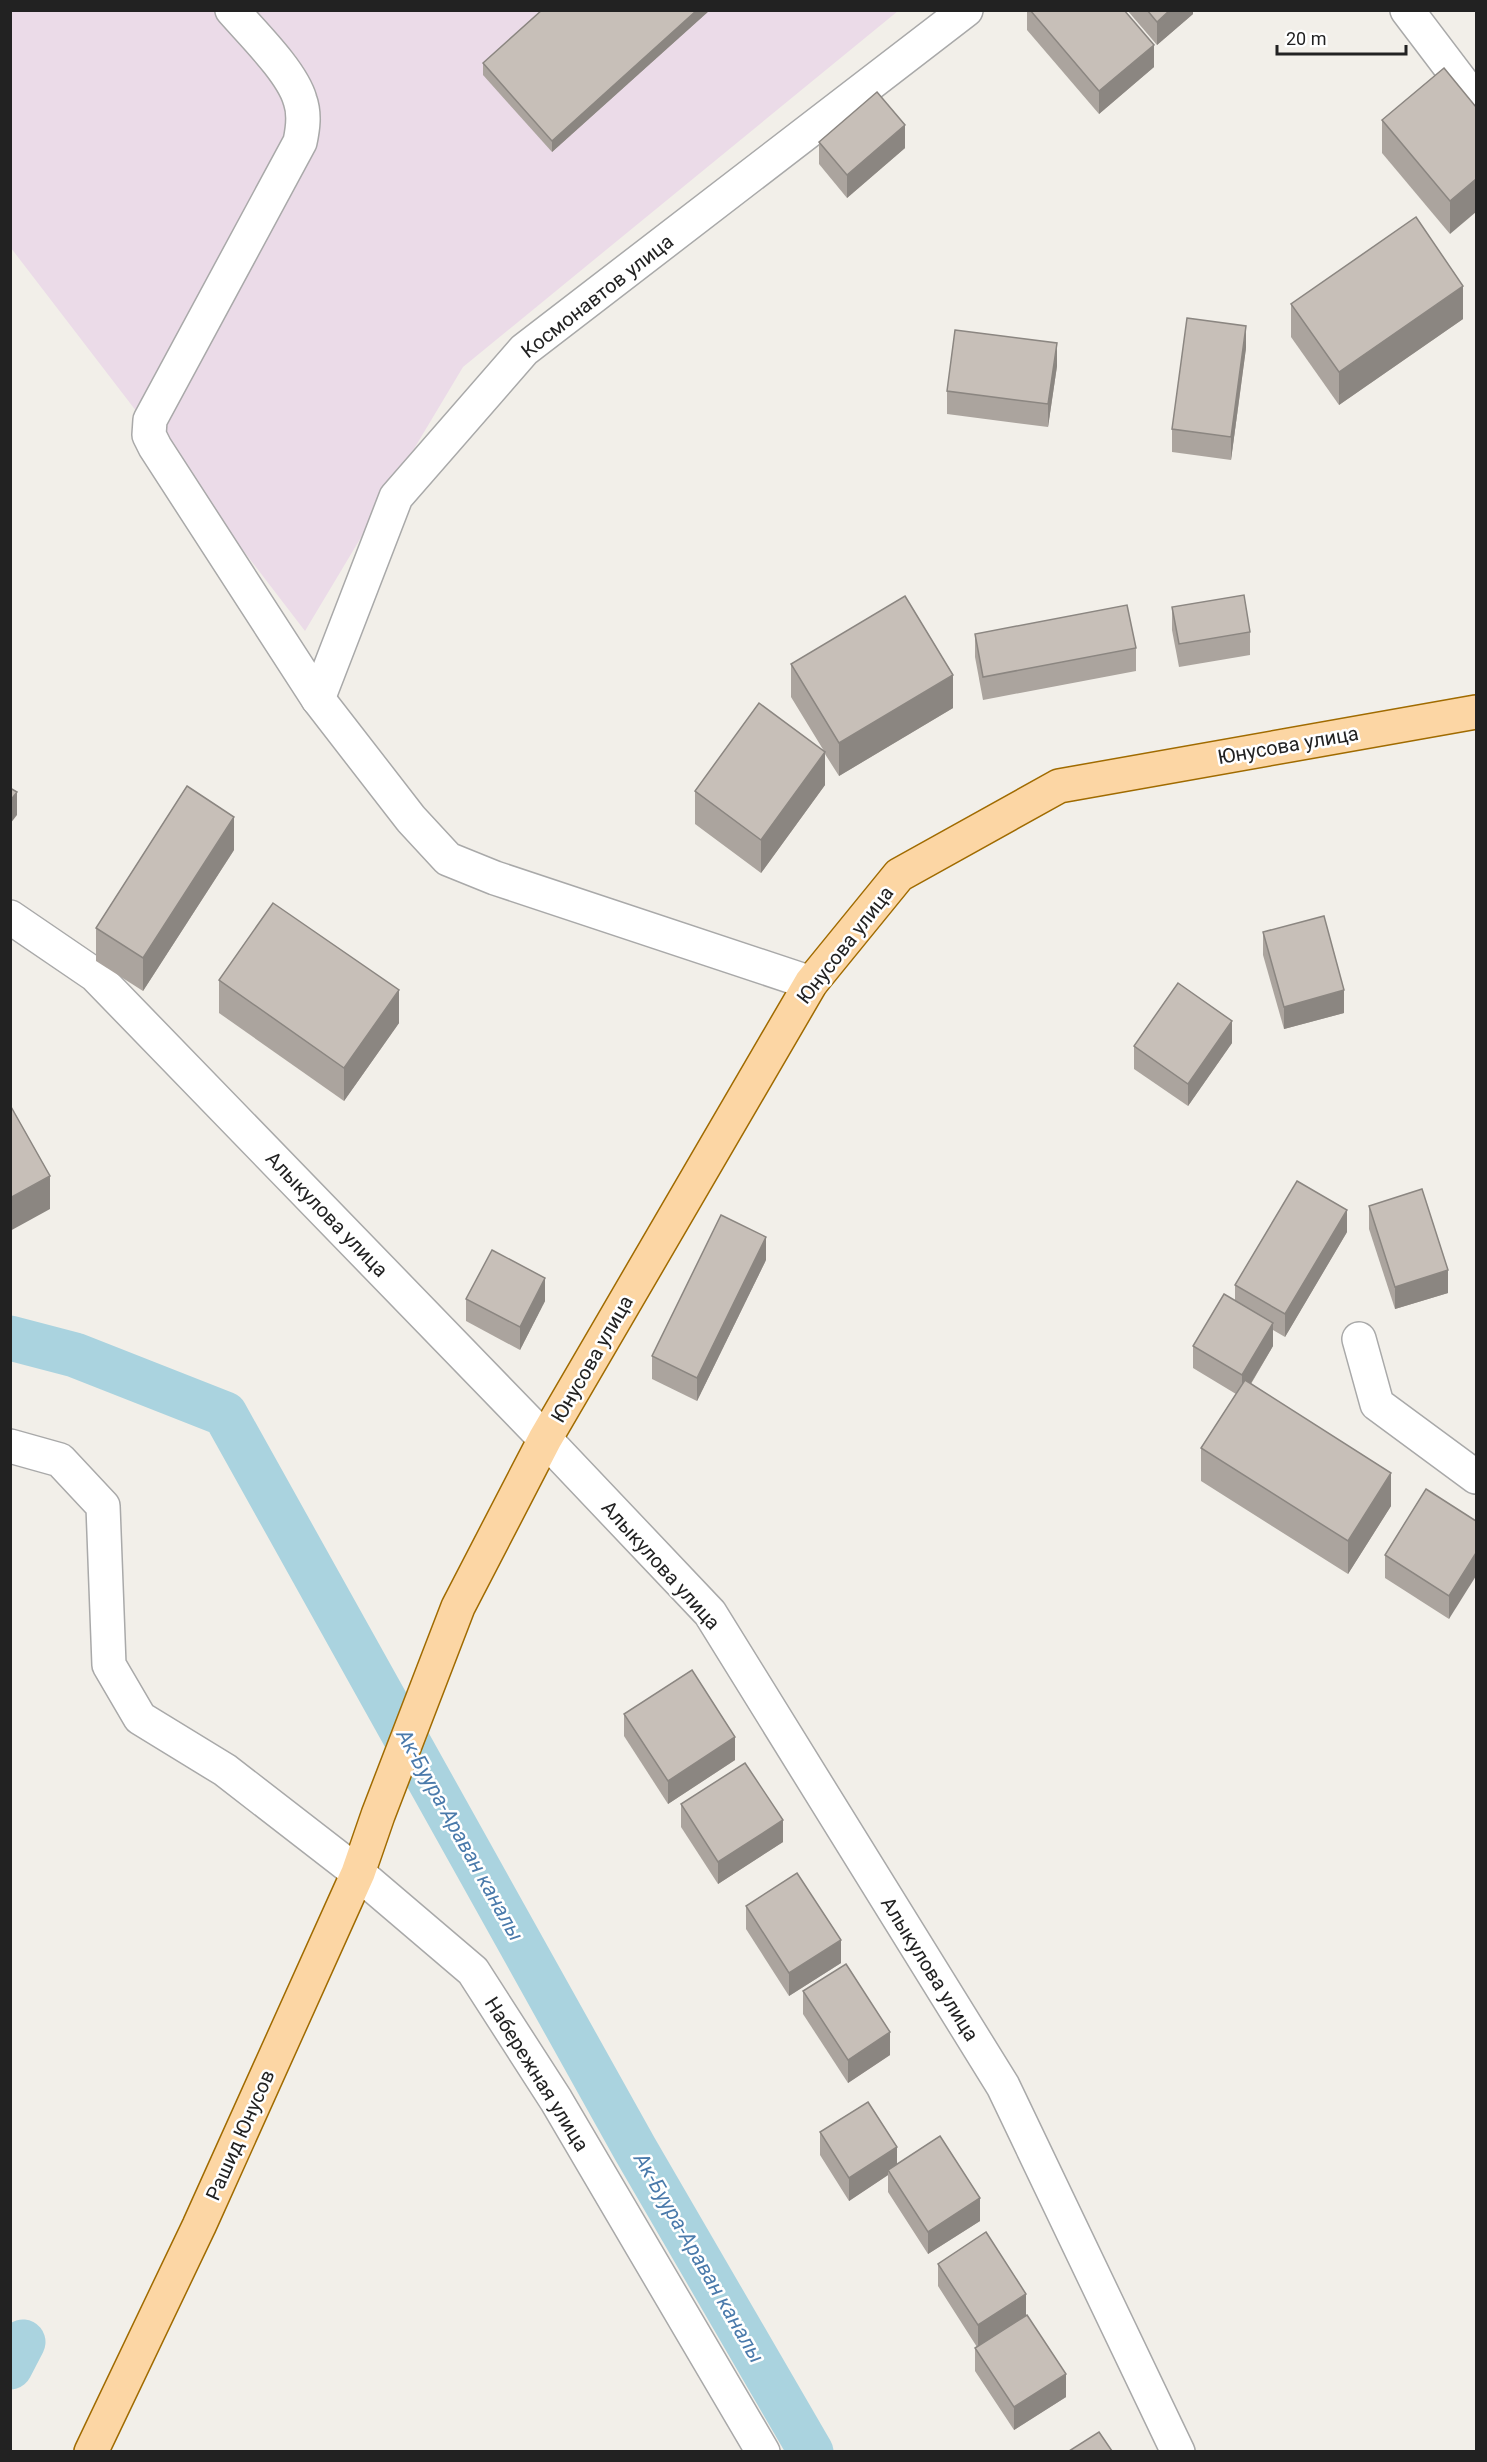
<svg xmlns="http://www.w3.org/2000/svg" width="1487" height="2462" font-family="Roboto,sans-serif">
<rect width="100%" height="100%" fill="#f2efe9"/>
<polygon fill="#ebdbe8" points="11,11 898,11 463,367 305,631 11,248"/>
<g fill="none" stroke-linecap="round" stroke-linejoin="round">
<g stroke="#aad3df" stroke-width="45">
<polyline points="10,1338 75,1355 225,1414 635,2149 811,2452"/>
<polyline points="10,2367 23,2342"/>
</g>
<defs>
<g id="minor">
<path d="M 232,10 C 253,34 292,72 300,100 C 305,114 303,128 300,142 L 150,420 L 149,435 L 155,447 L 318,699 L 411,819 L 448,859 L 495,878 L 811,983"/>
<polyline points="1407,10 1476,101"/>
<polyline points="318,699 396,497 524,350 966,10"/>
<polyline points="10,917 95,975 545,1439 710,1613 1003,2086 1178,2452"/>
<polyline points="1359,1339 1377,1404 1476,1477"/>
<polyline points="10,1446 60,1460 103,1506 109,1665 140,1718 225,1770 358,1873 473,1971 556,2100 763,2452"/>
</g>
<polyline id="major" points="91,2452 199,2226 358,1873 378,1815 458,1607 545,1439 811,983 899,875 1059,786 1476,712"/>
</defs>
<use href="#minor" stroke="#a9a9a9" stroke-width="36"/>
<use href="#major" stroke="#a06b00" stroke-width="36"/>
<use href="#minor" stroke="#fff" stroke-width="33"/>
<use href="#major" stroke="#fcd6a4" stroke-width="33"/>
</g>
<g fill="#aba49e">
<polygon points="710,10 552,152 483,75 483,63"/>
<polygon points="1027,10 1124,10 1154,67 1099,114 1027,30"/>
<polygon points="1127,10 1193,10 1193,14 1157,45"/>
<polygon points="1476,107 1450,234 1382,153 1382,120"/>
<polygon points="819,142 905,148 847,198 819,164"/>
<polygon points="1291,304 1463,319 1339,405 1291,337"/>
<polygon points="1246,348 1231,460 1172,452 1172,429"/>
<polygon points="1057,366 1048,427 947,414 947,391"/>
<polygon points="1172,607 1250,632 1250,655 1179,667 1172,630"/>
<polygon points="975,634 1136,648 1136,671 983,700 975,657"/>
<polygon points="791,664 953,708 839,776 825,754 825,785 761,873 695,824 695,791 824,751 791,697"/>
<polygon points="234,850 143,991 96,961 96,928"/>
<polygon points="1263,932 1344,1013 1284,1029 1263,955"/>
<polygon points="219,980 399,1023 344,1101 219,1013"/>
<polygon points="1232,1043 1188,1106 1134,1069 1134,1046"/>
<polygon points="1369,1206 1448,1293 1395,1309 1369,1229"/>
<polygon points="1347,1232 1285,1337 1273,1330 1273,1346 1251,1384 1391,1506 1348,1574 1201,1481 1201,1448 1236,1394 1193,1368 1193,1346 1235,1300 1235,1285"/>
<polygon points="766,1260 697,1401 652,1379 652,1356"/>
<polygon points="466,1299 545,1301 520,1350 466,1321"/>
<polygon points="1476,1521 1449,1619 1385,1578 1385,1555"/>
<polygon points="624,1714 735,1760 668,1804 624,1736"/>
<polygon points="681,1804 783,1842 718,1884 681,1827"/>
<polygon points="746,1906 841,1963 789,1996 746,1929"/>
<polygon points="803,1991 890,2055 848,2083 803,2014"/>
<polygon points="820,2132 897,2164 980,2221 928,2254 888,2192 888,2175 849,2201 820,2155"/>
<polygon points="938,2264 1026,2315 1066,2397 1014,2430 975,2371 975,2348 977,2347 938,2286"/>
</g>
<g fill="#8b8681">
<polygon points="697,10 710,10 552,152 552,141"/>
<polygon points="1170,10 1193,10 1193,14 1157,45 1157,22"/>
<polygon points="1154,45 1154,67 1099,114 1099,91"/>
<polygon points="905,125 905,148 847,198 847,175"/>
<polygon points="1476,179 1476,212 1450,234 1450,201"/>
<polygon points="1463,286 1463,319 1339,405 1339,372"/>
<polygon points="1246,326 1246,348 1231,460 1231,437"/>
<polygon points="1057,343 1057,366 1048,427 1048,404"/>
<polygon points="953,675 953,708 839,776 839,743"/>
<polygon points="825,752 825,785 761,873 761,840"/>
<polygon points="17,792 17,815 10,824 10,801"/>
<polygon points="234,817 234,850 143,991 143,958"/>
<polygon points="399,990 399,1023 344,1101 344,1068"/>
<polygon points="1344,990 1344,1013 1284,1029 1284,1007"/>
<polygon points="1232,1021 1232,1043 1188,1106 1188,1084"/>
<polygon points="50,1176 50,1209 10,1231 10,1198"/>
<polygon points="1347,1210 1347,1232 1285,1337 1285,1314"/>
<polygon points="766,1237 766,1260 697,1401 697,1378"/>
<polygon points="1448,1270 1448,1293 1395,1309 1395,1287"/>
<polygon points="545,1278 545,1301 520,1350 520,1327"/>
<polygon points="1273,1323 1273,1346 1242,1398 1242,1375"/>
<polygon points="1391,1473 1391,1506 1348,1574 1348,1541"/>
<polygon points="1476,1553 1476,1576 1449,1619 1449,1596"/>
<polygon points="735,1737 735,1760 668,1804 668,1781"/>
<polygon points="783,1820 783,1842 718,1884 718,1862"/>
<polygon points="841,1940 841,1963 789,1996 789,1973"/>
<polygon points="890,2032 890,2055 848,2083 848,2060"/>
<polygon points="897,2147 897,2169 888,2170 888,2175 849,2201 849,2178"/>
<polygon points="980,2198 980,2221 928,2254 928,2232"/>
<polygon points="1026,2294 1026,2316 978,2348 978,2325"/>
<polygon points="1066,2374 1066,2397 1014,2430 1014,2407"/>
</g>
<g fill="#c7bfb8" stroke="#8b8681" stroke-width="1.5">
<polygon points="542,10 697,10 552,141 483,63"/>
<polygon points="1030,10 1124,10 1154,45 1099,91"/>
<polygon points="1147,10 1170,10 1157,22"/>
<polygon points="1444,68 1476,107 1476,179 1450,201 1382,120"/>
<polygon points="877,92 905,125 847,175 819,142"/>
<polygon points="1416,217 1463,286 1339,372 1291,304"/>
<polygon points="1187,318 1246,326 1231,437 1172,429"/>
<polygon points="955,330 1057,343 1048,404 947,391"/>
<polygon points="1244,595 1250,632 1179,644 1172,607"/>
<polygon points="905,596 953,675 839,743 791,664"/>
<polygon points="1127,605 1136,648 983,677 975,634"/>
<polygon points="759,703 825,752 761,840 695,791"/>
<polygon points="187,786 234,817 143,958 96,928"/>
<polygon points="10,788 17,792 10,801"/>
<polygon points="273,903 399,990 344,1068 219,980"/>
<polygon points="1324,916 1344,990 1284,1007 1263,932"/>
<polygon points="1178,983 1232,1021 1188,1084 1134,1046"/>
<polygon points="10,1105 50,1176 10,1198"/>
<polygon points="1297,1181 1347,1210 1285,1314 1235,1285"/>
<polygon points="1422,1189 1448,1270 1395,1287 1369,1206"/>
<polygon points="721,1215 766,1237 697,1378 652,1356"/>
<polygon points="492,1250 545,1278 520,1327 466,1299"/>
<polygon points="1224,1294 1273,1323 1242,1375 1193,1346"/>
<polygon points="1245,1380 1391,1473 1348,1541 1201,1448"/>
<polygon points="1426,1489 1476,1521 1476,1553 1449,1596 1385,1555"/>
<polygon points="692,1670 735,1737 668,1781 624,1714"/>
<polygon points="745,1763 783,1820 718,1862 681,1804"/>
<polygon points="797,1873 841,1940 789,1973 746,1906"/>
<polygon points="846,1964 890,2032 848,2060 803,1991"/>
<polygon points="868,2102 897,2147 849,2178 820,2132"/>
<polygon points="940,2136 980,2198 928,2232 888,2170"/>
<polygon points="986,2232 1026,2294 978,2325 938,2264"/>
<polygon points="1027,2315 1066,2374 1014,2407 975,2348"/>
<polygon points="1099,2432 1112,2451 1069,2451"/>
</g>
<g text-anchor="middle" stroke-width="5" stroke-linejoin="round" paint-order="stroke">
<g font-size="20" fill="#222" stroke="#fff">
<text transform="translate(597 296) rotate(-38)" y="7">Космонавтов улица</text>
<text transform="translate(1288 745) rotate(-10)" y="7">Юнусова улица</text>
<text transform="translate(845 945) rotate(-52)" y="7">Юнусова улица</text>
<text transform="translate(327 1214) rotate(46)" y="7">Алыкулова улица</text>
<text transform="translate(592 1359) rotate(-60)" y="7">Юнусова улица</text>
<text transform="translate(661 1565) rotate(48)" y="7">Алыкулова улица</text>
<text transform="translate(930 1969) rotate(58)" y="7">Алыкулова улица</text>
<text transform="translate(537 2074) rotate(58)" y="7">Набережная улица</text>
<text transform="translate(240 2135) rotate(-66)" y="7">Рашид Юнусов</text>
</g>
<g font-size="21" font-style="italic" fill="#4a7aab" stroke="#fff">
<text transform="translate(460 1835) rotate(61)" y="7">Ак-Буура-Араван каналы</text>
<text transform="translate(699 2258) rotate(60)" y="7">Ак-Буура-Араван каналы</text>
</g>
</g>
<rect width="1487" height="2462" fill="none" stroke="#222222" stroke-width="24"/>
<path d="M1277 45v9h129v-9" fill="none" stroke="#222222" stroke-width="3"/>
<text x="1286" y="45" font-size="18" fill="#222222" stroke="#ffffff" stroke-width="4.5" paint-order="stroke">20 m</text>
</svg>
